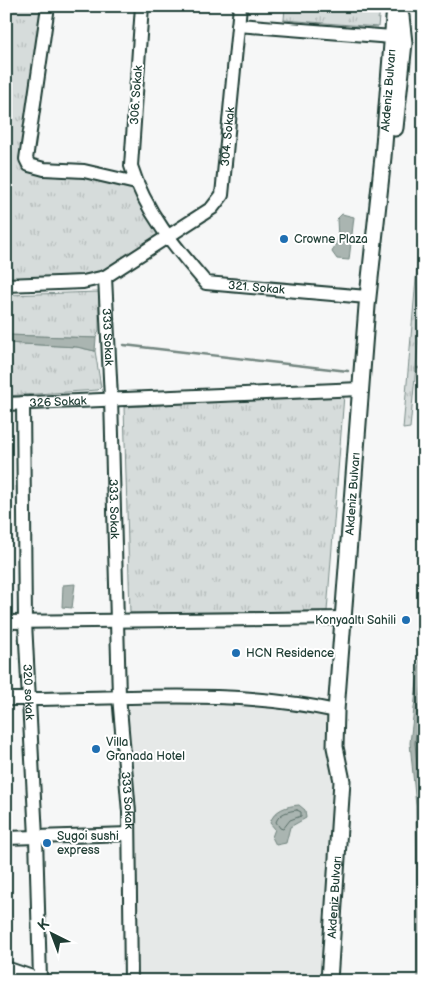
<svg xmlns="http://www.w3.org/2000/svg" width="430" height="987" font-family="'Balsamiq Sans',sans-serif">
<defs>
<pattern id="grass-tufts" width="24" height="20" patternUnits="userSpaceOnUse" patternTransform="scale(1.25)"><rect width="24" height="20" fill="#d6dcdb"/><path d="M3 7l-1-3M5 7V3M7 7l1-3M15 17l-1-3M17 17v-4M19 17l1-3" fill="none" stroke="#b7bebd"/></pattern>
</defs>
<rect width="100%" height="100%" fill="#f6f7f7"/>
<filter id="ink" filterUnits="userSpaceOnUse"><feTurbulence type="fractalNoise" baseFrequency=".02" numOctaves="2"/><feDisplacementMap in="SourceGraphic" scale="10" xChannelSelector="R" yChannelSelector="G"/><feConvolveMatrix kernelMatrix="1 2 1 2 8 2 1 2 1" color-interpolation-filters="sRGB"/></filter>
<g filter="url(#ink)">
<polygon fill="#e6e9e8" points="180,695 336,711 342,781 329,981 131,981 119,696"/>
<g fill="url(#grass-tufts)" stroke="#7a8c88">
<polygon points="6,6 48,6 26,159 136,183 167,237 105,277 6,283"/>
<polygon points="285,6 380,6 378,27 284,20"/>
<polygon points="424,187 424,285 410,428 403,429"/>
<polygon points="99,292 99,330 96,338 6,335 6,295"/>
<polygon points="6,343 77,347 95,351 101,387 98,390 6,396"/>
<polygon points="344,395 327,611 130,613 124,407"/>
</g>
<g fill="#aab5b1" stroke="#72857f">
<polygon points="342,214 354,217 349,260 337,259 332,252 338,239 337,219"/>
<polygon points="6,335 96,338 95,351 77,347 6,343"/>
<polygon points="424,515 424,981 418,981 416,806 410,743 421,648"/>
<polygon points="75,584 72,608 62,607 63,585"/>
<path d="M 299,805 L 305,810 L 306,818 L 290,827 L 286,843 L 276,845 L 272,837 L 275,829 L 270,823 C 274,810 286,806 299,805 Z"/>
</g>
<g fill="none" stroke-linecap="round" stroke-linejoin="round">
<g stroke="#576d66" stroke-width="1">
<path d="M 297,810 L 301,812 L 301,816 L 290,820 L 283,829 L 280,828 L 276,822 C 279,813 289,811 297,810 Z"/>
<polyline points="423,981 421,806 415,743 424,665"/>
</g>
<g stroke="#72857f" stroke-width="2.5">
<polyline points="124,345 348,371"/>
<polyline points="418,368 422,368"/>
</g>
<defs>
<g id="minor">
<polyline points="48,6 26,159 29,165 44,169 84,171 136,183"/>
<path id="s1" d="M 142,6 L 131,166 C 145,212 176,248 206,283 L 367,297"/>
<polyline points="238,25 392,37"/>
<path id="s2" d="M 105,277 L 111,398 L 119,696 L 129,812 L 131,981"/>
<path id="s3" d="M 6,285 L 83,282 L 105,277 L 212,208 L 222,195 L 240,6"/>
<path id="s4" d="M 23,403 L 25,622 L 36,837 L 40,979"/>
<path id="s5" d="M 6,404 L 360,389"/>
<polyline points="6,622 344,618"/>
<path d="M 6,699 C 116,700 228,687 336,711"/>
<polyline points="6,838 129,834"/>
<polyline points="6,968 44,981"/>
</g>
<g id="major">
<polyline points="395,128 404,43 401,16"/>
<path id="s6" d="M 329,981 L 342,781 L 335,747 L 336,711 L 367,306 L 383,157 L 395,6"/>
</g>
</defs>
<use href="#minor" stroke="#1f3d34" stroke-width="16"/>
<use href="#major" stroke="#1f3d34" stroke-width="19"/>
<use href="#minor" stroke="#fff" stroke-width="12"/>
<use href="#major" stroke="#fff" stroke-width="15"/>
</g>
</g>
<g fill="#1f6fb2" stroke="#fff" stroke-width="2">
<circle cx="284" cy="239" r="5"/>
<circle cx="406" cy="620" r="5"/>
<circle cx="236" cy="653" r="5"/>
<circle cx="96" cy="749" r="5"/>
<circle cx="47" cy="843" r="5"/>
</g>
<g text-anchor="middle" stroke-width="4" stroke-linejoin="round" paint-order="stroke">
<g font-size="12" fill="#1f3d34" stroke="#fff">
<text dy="4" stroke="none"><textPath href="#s6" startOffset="894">Akdeniz Bulvarı</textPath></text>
<text transform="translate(136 95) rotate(-86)" y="4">306. Sokak</text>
<text dy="4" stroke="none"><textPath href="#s3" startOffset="302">304. Sokak</textPath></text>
<text dy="4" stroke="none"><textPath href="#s1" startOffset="351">321. Sokak</textPath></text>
<text dy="4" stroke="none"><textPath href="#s2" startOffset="60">333 Sokak</textPath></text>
<text dy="4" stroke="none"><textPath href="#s5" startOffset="52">326 Sokak</textPath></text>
<text dy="4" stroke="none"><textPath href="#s6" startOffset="489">Akdeniz Bulvarı</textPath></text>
<text dy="4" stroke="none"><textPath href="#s2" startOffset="232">333. Sokak</textPath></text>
<text dy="4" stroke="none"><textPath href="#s4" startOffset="289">320 sokak</textPath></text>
<text dy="4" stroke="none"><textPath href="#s2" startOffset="524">333 Sokak</textPath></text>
<text dy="4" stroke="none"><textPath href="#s6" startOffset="84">Akdeniz Bulvarı</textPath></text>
</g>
<g font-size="12" fill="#1f3d34" stroke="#fff" text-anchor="start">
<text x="294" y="243">Crowne Plaza</text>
<text x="396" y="624" text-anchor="end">Konyaaltı Sahili</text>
<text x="246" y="657">HCN Residence</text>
<text x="106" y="746">Villa<tspan x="106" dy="14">Granada Hotel</tspan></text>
<text x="57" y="840">Sugoi sushi<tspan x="57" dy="14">express</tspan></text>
</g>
</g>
<rect width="430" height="987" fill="none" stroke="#fff" stroke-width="25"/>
<rect x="12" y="12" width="405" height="962" fill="none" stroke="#1f3d34" stroke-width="2" filter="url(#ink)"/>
<g transform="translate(52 934) rotate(318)" stroke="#ffffff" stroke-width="4" paint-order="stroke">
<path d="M0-4L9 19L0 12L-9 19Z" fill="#1f3d34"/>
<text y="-8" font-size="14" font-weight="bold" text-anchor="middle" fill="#1f3d34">K</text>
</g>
</svg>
